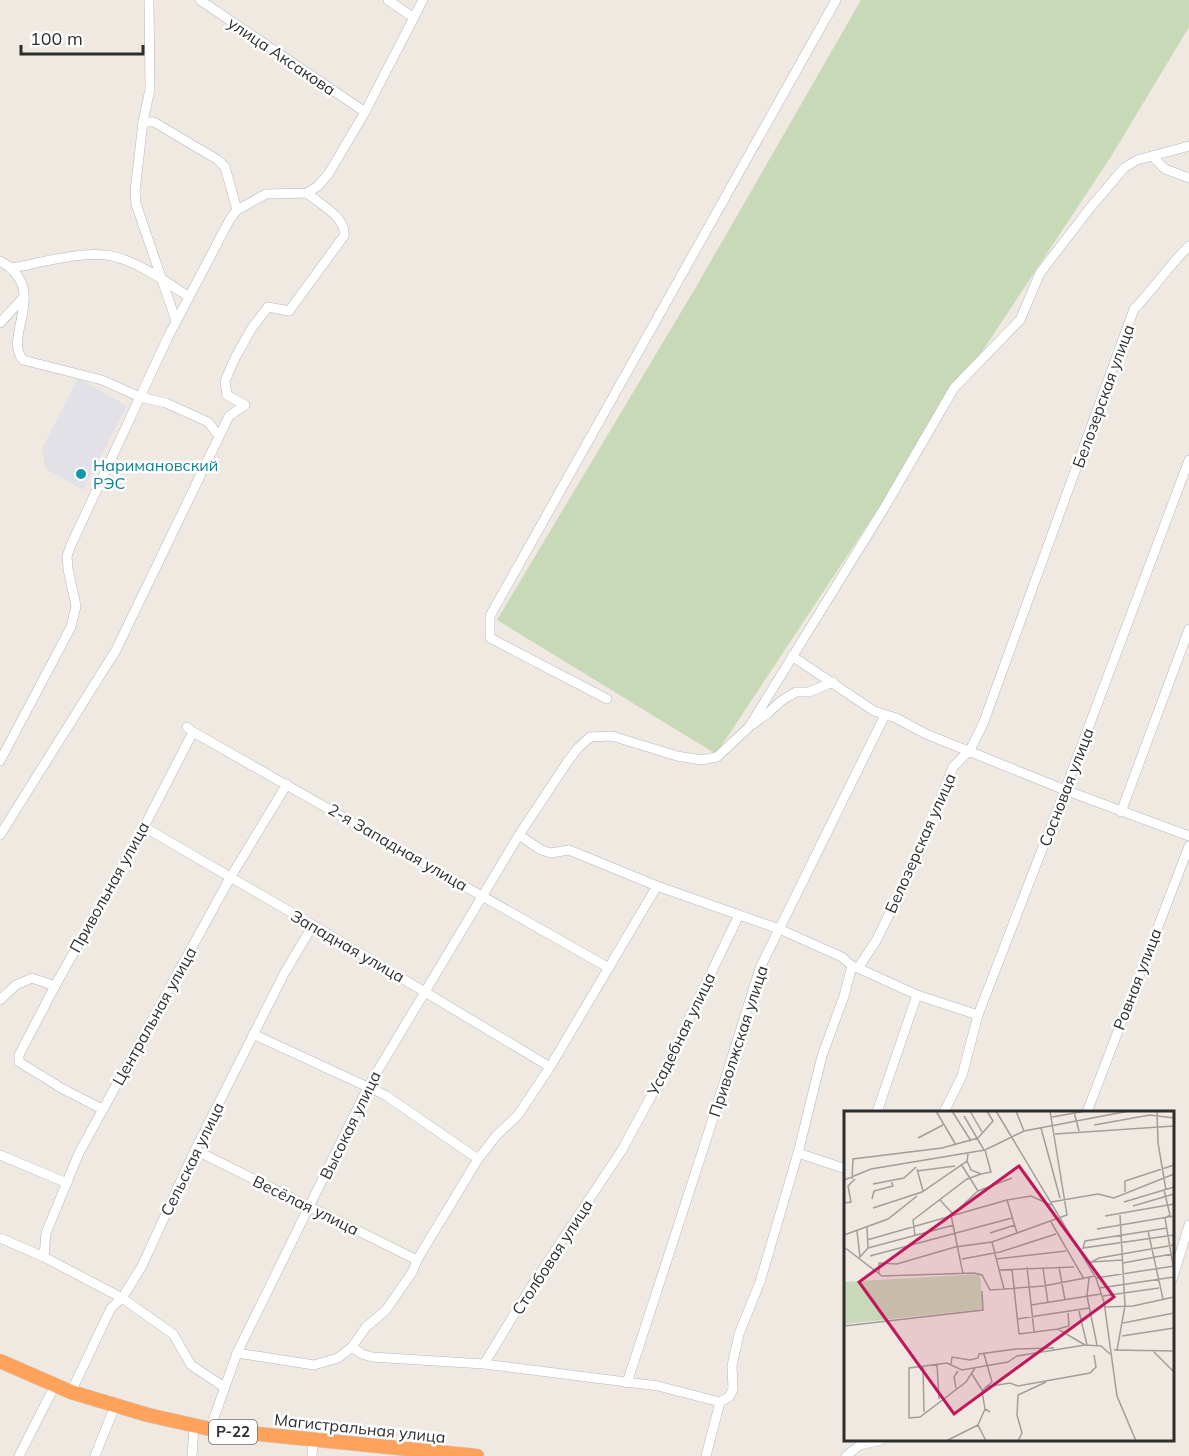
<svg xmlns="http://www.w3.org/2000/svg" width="1189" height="1456" font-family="Mulish,sans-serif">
<rect width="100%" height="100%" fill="#efe9e1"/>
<polygon fill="#e3e1e8" points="78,378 127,406 83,490 46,469 42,449"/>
<polygon fill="#c8d9b8" points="861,0 1189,0 1189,27 1112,155 716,754 497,620 696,287"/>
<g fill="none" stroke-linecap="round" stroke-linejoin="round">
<defs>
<g id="minor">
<polyline points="149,0 150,89 143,122 135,191 136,204 176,321"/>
<polyline points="200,0 365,112"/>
<polyline points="388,0 414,18"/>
<polyline points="143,122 154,122 218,160 225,167 237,210"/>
<polyline points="1152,156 1165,169 1189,178"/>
<path d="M 0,261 C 51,289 2,336 23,360 L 102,380 L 140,397 L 166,403 L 208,422 L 219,436"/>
<path d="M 12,268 C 39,263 78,252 105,255 C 131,257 167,282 189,297"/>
<polyline points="0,323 24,297"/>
<polyline points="792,656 874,711 896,718 926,734 1065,790 1189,836"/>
<polyline points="607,699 490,638 490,616 836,0"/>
<polyline points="753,724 768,713 781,701 796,692 809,692 833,682"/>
<polyline points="187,727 193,732 609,968"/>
<polyline points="0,761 71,627 76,606 68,569 67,556 71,545 168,337 230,219 237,210 266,194 307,193 318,186 329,173 365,112 423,0"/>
<polyline points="1121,812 1189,629"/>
<polyline points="144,827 313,925 550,1067"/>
<path d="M 0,835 L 116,650 L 229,416 L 245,405 L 227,395 L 225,381 L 235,358 L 252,328 L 268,307 L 289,311 L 344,236 C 347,218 320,204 307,193"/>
<polyline points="519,835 541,850 551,853 569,850 657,886 779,929 842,957 852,966"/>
<polyline points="858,968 917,995 978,1015"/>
<polyline points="55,986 19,1055 19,1062 63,1089 102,1109"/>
<polyline points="0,1000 16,985 32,978 55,986 144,827 193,732"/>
<polyline points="253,1034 385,1095 478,1159"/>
<polyline points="877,1112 917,995"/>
<polyline points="944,1112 962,1076 978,1015 1065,790 1189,460"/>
<polyline points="1087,1112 1189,846"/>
<polyline points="195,1150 417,1260"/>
<polyline points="798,1153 846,1169"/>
<polyline points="0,1155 67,1183"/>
<polyline points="0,1238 44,1257 122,1298 173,1334 191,1365 224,1387"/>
<polyline points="44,1257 46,1233 79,1153 230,878 287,784"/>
<polyline points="1172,1280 1189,1225"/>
<polyline points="352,1347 366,1327 386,1310 413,1271 417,1260 478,1159 496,1136 518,1115 550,1067 657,886"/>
<polyline points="237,1353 314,1365 338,1358 352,1347 362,1354 372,1357 484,1364 658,1386 720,1402"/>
<polyline points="484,1364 529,1290 622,1150 657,1085 739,915"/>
<polyline points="627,1383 708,1134 760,968 885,715"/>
<polyline points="71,1392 111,1308 122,1298 142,1266 195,1150 284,974 313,925"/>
<polyline points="210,1429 237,1353 368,1087 519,835 568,761 578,748 590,737 612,736 677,756 701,760 717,757 749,727 883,510 954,388 1020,320 1040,273 1090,208 1124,168 1137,160 1189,146"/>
<polyline points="19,1456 55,1385"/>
<polyline points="95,1456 115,1406"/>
<polyline points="192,1456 194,1426"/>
<polyline points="312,1456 313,1441"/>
<path d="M 706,1456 L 720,1402 L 729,1397 L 733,1389 L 732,1366 L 739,1334 L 760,1282 L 798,1153 L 822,1056 L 844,996 L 852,966 L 858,968 L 876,941 L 921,849 L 953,767 L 970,750 L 983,724 L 1134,309 C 1154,289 1169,265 1189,246"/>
<polyline points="846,1456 860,1445 881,1440"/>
</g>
<polyline id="highway" points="0,1361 71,1392 148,1415 210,1429 477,1456"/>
</defs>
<use href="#minor" stroke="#b4b7c1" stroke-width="10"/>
<use href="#highway" stroke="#c9c9c9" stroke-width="15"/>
<use href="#minor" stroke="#fff" stroke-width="9"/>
<use href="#highway" stroke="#ffa35c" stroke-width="14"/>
</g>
<circle fill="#0f9aa8" stroke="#fff" stroke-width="2" cx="81" cy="474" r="6"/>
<g text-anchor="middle" stroke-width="5" stroke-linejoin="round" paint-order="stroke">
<rect fill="#fff" stroke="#6d6d6d" stroke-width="1.5" x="209" y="1420" width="48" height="24" rx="4.5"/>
<g font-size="15" font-weight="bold" fill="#2e2e2e">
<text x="233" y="1437">Р-22</text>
</g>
<g font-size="16" fill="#2e2e2e" stroke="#fff">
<text transform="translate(282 56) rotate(34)" y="6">улица Аксакова</text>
<text transform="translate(1103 396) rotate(-70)" y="6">Белозерская улица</text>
<text transform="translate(1066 787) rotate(-69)" y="6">Сосновая улица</text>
<text transform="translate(920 843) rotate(-66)" y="6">Белозерская улица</text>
<text transform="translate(398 847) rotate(30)" y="6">2-я Западная улица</text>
<text transform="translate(109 887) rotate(-61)" y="6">Привольная улица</text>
<text transform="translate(348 946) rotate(30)" y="6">Западная улица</text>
<text transform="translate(1137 979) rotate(-69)" y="6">Ровная улица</text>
<text transform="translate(154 1016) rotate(-61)" y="6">Центральная улица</text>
<text transform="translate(681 1034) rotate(-64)" y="6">Усадебная улица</text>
<text transform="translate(738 1041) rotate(-72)" y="6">Приволжская улица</text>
<text transform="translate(350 1125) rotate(-64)" y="6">Высокая улица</text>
<text transform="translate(192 1159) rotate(-64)" y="6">Сельская улица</text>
<text transform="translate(306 1205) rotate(26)" y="6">Весёлая улица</text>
<text transform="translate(552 1257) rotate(-57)" y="6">Столбовая улица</text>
<text transform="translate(360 1428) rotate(6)" y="6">Магистральная улица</text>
</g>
<g font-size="16" fill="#0d838f" stroke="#fff" text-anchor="start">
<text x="93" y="471">Наримановский<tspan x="93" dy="18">РЭС</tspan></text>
</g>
</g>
<g transform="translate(844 1111)">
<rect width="330" height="330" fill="#efe9e1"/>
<path d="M 136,163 L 139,198 L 0,213 L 0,171 Z" fill="#c8d9b8"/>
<path fill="none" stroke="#a29e99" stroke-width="1.5" d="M 92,0 L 112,34M 108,0 L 127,30M 126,0 L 138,21M 152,0 L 252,167 L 260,191 L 273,285 L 292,330M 172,0 L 180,20M 313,0 L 314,32 L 322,79M 230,1 L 235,20M 120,5 L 140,39M 208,6 L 242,0M 250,14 L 306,4 L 330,7M 197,17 L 216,87M 211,23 L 330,15M 74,27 L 99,14M 123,50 L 127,59 L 137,63 L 147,61 L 141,39M 117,53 L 134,80M 73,58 L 79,80M 73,60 L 111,55M 8,68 L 9,48 L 98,37 L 134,27 L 149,10 L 143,0M 0,69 L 27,58 L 141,39 L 180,20 L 285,0M 29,73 L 60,67 L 72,56M 320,79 L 326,104 L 321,107 L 330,160M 281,81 L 281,70 L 330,54M 28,88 L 30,80 L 49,75 L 47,69M 96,89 L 109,103 L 134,80 L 168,67M 163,89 L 173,122M 207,91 L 254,83 L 270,87 L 330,63M 280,91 L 330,76M 0,92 L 7,91 L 4,75 L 11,68M 289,95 L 330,83M 29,97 L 78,81 L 123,50 L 124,43M 107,104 L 119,163M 261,105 L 330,93M 207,111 L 240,168M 323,117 L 241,130 L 239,137 L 330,124M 253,118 L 330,105M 13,120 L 16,146M 304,120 L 319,188M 146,122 L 171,114M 0,124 L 44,108 L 73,85M 71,125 L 69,109 L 123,68 L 137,63M 23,129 L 163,89 L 187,85 L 207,94M 148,131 L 160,178M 0,136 L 38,165 L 130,162 L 138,164 L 146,179 L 200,175 L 251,165M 24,137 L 110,114M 26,145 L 168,107M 15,147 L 24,137 L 23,116M 118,148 L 156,141 L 212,123M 152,148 L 222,140M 247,151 L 278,149M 279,152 L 328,143M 244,153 L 255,147 L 330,134M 183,156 L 190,220M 215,156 L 221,189M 199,157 L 204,192M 168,158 L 175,223M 155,159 L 230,156M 35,163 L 35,152 L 53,153 L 111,136 L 148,131 L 223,104 L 206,0M 245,167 L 243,185 L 253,234M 252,167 L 330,155M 256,177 L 330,166M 259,185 L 315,177M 187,194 L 257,183M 261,196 L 289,195 L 330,186M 235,200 L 243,234M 173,208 L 245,197M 279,212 L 330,202M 0,215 L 139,199 L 138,180M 214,218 L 225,215 L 224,202M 175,223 L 214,218 L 241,234M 278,225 L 330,217M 270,239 L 330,240M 273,239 L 281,195 L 276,104M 308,239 L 330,261M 140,243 L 148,271 L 138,280 L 141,298 L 146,301M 93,253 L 95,288M 107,253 L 108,246 L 126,249 L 134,247 L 135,243 L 172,238 L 210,237M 79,255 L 80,301M 131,257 L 122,271 L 76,306 L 65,307 L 65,257 L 103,252 L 118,259 L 164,251 L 173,245 L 241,234 L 257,235 L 266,243M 128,263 L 138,279M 141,276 L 166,272 L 174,275 L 246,262 L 252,256 L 250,244M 112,277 L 110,266 L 114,260M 141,298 L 134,314 L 142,330M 102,330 L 134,314M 133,330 L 163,330M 174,330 L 178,322 L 173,304 L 174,284 L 202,271"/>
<path fill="#c2185b" fill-opacity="0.15" stroke="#c2185b" stroke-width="3" d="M 175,55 L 270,186 L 110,303 L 15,171 Z"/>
<rect width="330" height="330" fill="none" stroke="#2e2e2e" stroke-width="3"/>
</g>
<path d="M21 45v9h122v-9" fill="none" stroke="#2e2e2e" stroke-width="3"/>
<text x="30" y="45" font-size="18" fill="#2e2e2e" stroke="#ffffff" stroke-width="4.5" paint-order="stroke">100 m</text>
</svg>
